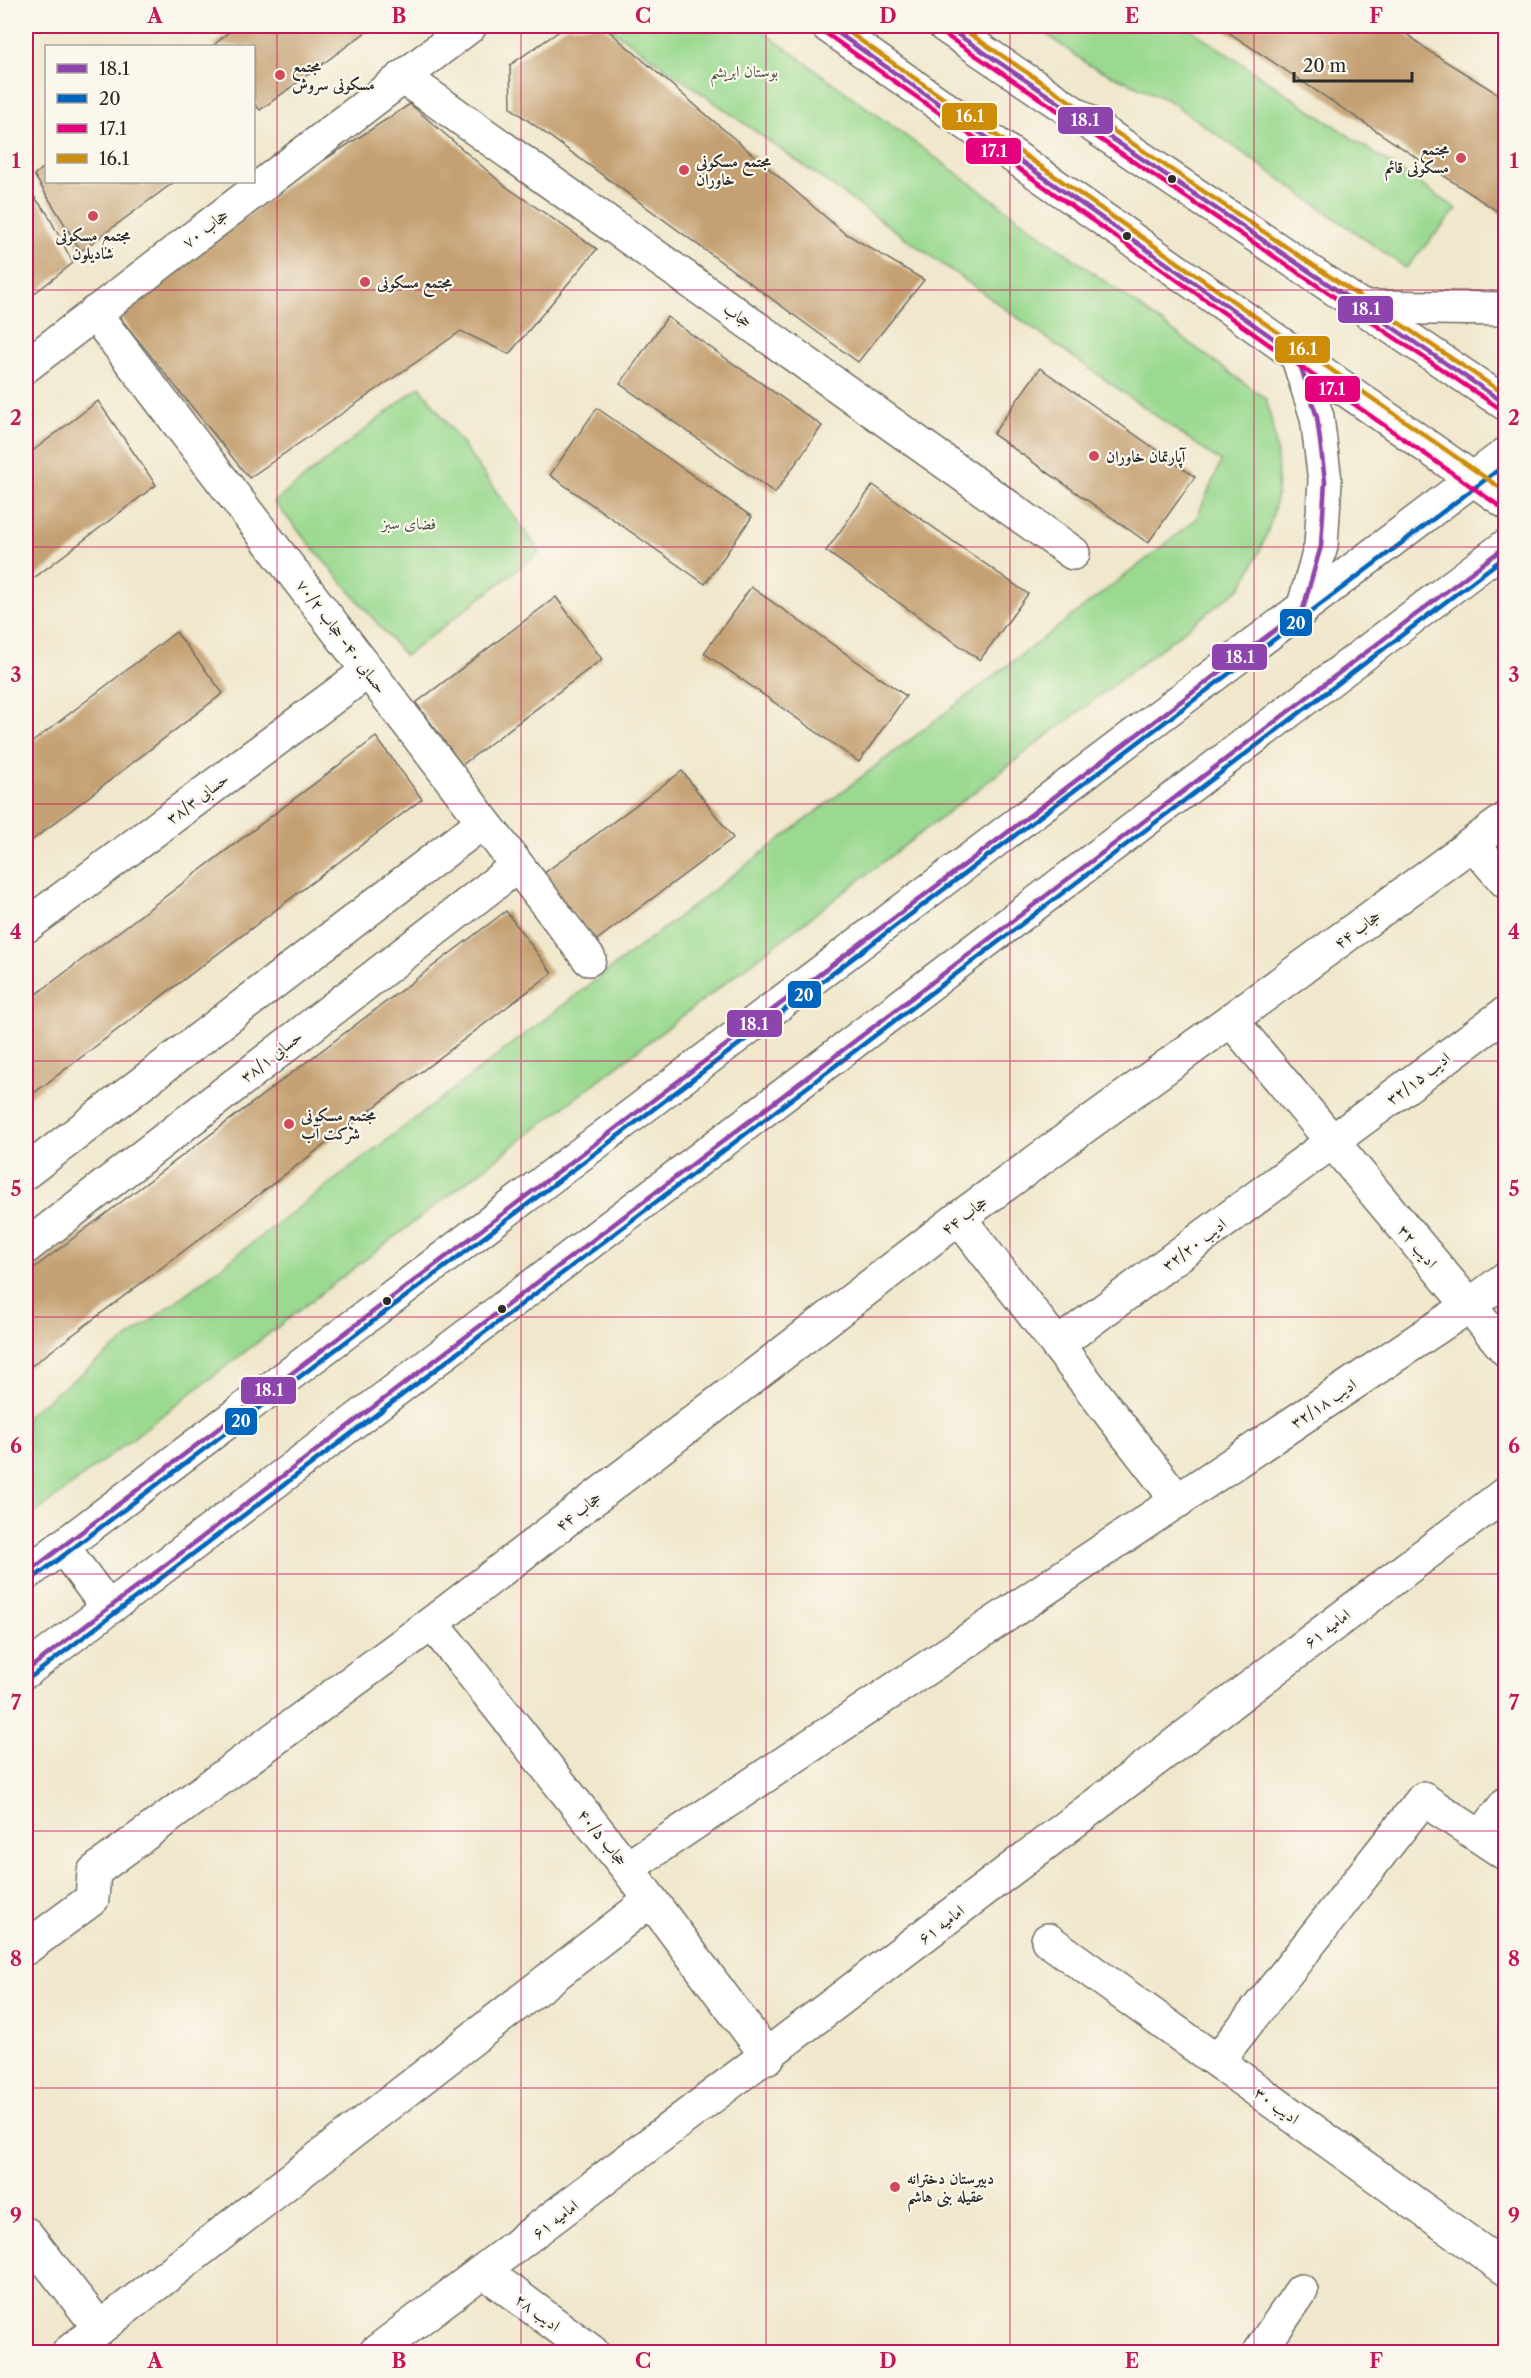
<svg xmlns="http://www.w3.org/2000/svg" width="1531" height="2378" font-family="'Libre Caslon Text',Amiri,serif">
<rect width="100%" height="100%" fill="#fbf7ec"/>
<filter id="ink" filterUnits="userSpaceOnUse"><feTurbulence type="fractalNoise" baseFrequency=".0167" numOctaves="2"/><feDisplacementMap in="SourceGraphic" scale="12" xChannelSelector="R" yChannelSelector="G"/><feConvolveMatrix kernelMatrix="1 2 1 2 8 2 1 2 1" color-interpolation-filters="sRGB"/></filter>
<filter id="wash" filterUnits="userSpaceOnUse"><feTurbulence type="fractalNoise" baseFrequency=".008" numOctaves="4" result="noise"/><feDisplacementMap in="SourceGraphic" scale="24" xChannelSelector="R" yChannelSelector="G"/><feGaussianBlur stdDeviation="1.35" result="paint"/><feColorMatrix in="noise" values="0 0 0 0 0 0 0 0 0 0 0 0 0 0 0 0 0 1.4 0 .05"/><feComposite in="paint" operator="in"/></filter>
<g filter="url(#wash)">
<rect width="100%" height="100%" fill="#f0e7cc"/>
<g fill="#9ad98f" stroke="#62825d" stroke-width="1.5">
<path d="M 607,26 L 755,26 L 1266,399 C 1287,475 1281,519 1241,587 L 26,1520 L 26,1416 L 1157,551 L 1196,519 L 1221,462 Z"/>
<polygon points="1035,26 1186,26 1457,209 1406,268 1168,100 1089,65"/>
<polygon points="420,386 540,552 405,656 274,502"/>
</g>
<g id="blocks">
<g fill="#c4a072">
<polygon points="235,26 374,26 260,110 254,104 254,46 213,46"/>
<polygon points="567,26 603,26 843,232 924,280 858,362 511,108 510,65"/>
<polygon points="1219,26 1396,26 1432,53 1506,99 1506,217"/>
<polygon points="1493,26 1506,26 1506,36"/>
<polygon points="410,104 505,186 597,249 509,354 461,331 249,478 118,315 298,177"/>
<polygon points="46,166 46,182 174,182 81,251 34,175"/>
<polygon points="26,187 47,213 73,263 26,300"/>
<polygon points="667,317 822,426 775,493 620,384"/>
<polygon points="1040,368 1195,477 1148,543 993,434"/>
<polygon points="98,401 156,485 26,584 26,456"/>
<polygon points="597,408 752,517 705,584 550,475"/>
<polygon points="873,485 1028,594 980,660 826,551"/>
<polygon points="751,587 906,696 859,762 704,653"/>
<polygon points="556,597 602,659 462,765 416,703"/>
<polygon points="176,632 223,693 26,845 26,747"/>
<polygon points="376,737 422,799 26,1099 26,1002"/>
<polygon points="682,771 733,838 594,942 543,874"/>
<polygon points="506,911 552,973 26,1370 26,1274"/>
</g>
</g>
</g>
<g filter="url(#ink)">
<use href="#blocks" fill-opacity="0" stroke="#706d63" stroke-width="1.5"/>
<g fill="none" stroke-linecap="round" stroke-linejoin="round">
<defs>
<g id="minor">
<polyline points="403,77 1073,553"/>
<polyline points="94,313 589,959"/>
<polyline points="26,366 470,26"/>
<polyline points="1473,844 1506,882"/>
<polyline points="26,926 368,671"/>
<polyline points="1231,1020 1506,1350"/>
<polyline points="26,1172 483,822"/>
<polyline points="959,1218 1178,1501"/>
<polyline points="26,1247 517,866"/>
<polyline points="1057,1345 1506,1013"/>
<polyline points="432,1623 627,1868 768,2057"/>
<polyline points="1482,1836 1506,1804"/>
<polyline points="627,1868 1469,1306 1506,1278"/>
<polyline points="1048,1940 1506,2269"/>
<polyline points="26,1948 92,1899 94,1872 103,1865 432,1623 959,1218 1506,819"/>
<polyline points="1217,2061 1423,1799 1506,1854"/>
<polyline points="26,2234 100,2328"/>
<polyline points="485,2272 592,2352"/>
<polyline points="69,2352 651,1900"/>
<polyline points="376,2352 1506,1493"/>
<polyline points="1259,2352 1301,2291"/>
</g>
<g id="major">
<polyline points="828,26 1506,502"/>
<polyline points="945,26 1506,404"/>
<polyline points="1361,307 1506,309"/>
<polyline points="1297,355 1317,417 1325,481 1321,546 1303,609"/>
<polyline points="62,1546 108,1608"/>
<polyline points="26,1574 1506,454"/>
<polyline points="26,1671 1506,546"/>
</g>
</defs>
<use href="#minor" stroke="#706d63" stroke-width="36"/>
<use href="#major" stroke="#706d63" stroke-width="36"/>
<use href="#minor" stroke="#fff" stroke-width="33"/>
<use href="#major" stroke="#fff" stroke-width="33"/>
<defs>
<g id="bus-1">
<polyline points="945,26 1506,404"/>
<polyline points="26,1574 1303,609 1321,546 1325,481 1317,417 1297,355 828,26"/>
<polyline points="26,1671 1506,546"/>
</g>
<g id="bus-2">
<polyline points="31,1580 1506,464"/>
<polyline points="31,1677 1506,556"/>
</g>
<g id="bus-3">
<polyline points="824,32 1502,508"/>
<polyline points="941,32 1502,410"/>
</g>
<g id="bus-4">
<polyline points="840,26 1506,492"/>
<polyline points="958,26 1506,395"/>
</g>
</defs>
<use href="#bus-1" stroke="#fbf7ec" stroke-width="9"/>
<use href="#bus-2" stroke="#fbf7ec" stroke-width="9"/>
<use href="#bus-3" stroke="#fbf7ec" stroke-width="9"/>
<use href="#bus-4" stroke="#fbf7ec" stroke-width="9"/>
<use href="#bus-1" stroke="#8e44ad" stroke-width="4.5"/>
<use href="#bus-2" stroke="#0065bd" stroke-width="4.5"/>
<use href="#bus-3" stroke="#e5007d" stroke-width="4.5"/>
<use href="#bus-4" stroke="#ce8d09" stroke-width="4.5"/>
</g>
</g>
<path fill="none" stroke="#c2185b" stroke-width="1.5" stroke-opacity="0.55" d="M 277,26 L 277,2352M 521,26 L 521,2352M 766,26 L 766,2352M 1010,26 L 1010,2352M 1254,26 L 1254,2352M 26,290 L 1506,290M 26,547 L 1506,547M 26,804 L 1506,804M 26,1061 L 1506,1061M 26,1317 L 1506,1317M 26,1574 L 1506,1574M 26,1831 L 1506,1831M 26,2088 L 1506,2088"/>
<g fill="#d1495b" stroke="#fbf7ec" stroke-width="2">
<circle cx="280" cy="75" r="6"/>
<circle cx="1461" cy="158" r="6"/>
<circle cx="684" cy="170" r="6"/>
<circle cx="93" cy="216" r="6"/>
<circle cx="365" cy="282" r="6"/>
<circle cx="1094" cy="456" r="6"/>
<circle cx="289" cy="1124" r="6"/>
<circle cx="895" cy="2187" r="6"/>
</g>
<g fill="#2b2b2b" stroke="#fbf7ec" stroke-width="2">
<circle cx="1172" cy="179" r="5"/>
<circle cx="1127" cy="236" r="5"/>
<circle cx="387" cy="1301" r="5"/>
<circle cx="502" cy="1309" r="5"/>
</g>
<g text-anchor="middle" stroke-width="4.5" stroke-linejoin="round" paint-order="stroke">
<g font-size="16" font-weight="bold" fill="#2b2b2b" stroke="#fbf7ec" text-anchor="start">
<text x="292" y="72">مجتمع<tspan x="292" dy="18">مسکونی سروش</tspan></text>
<text x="1449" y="155" text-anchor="end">مجتمع<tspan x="1449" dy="18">مسکونی قائم</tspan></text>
<text x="696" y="167">مجتمع مسکونی<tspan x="696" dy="18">خاوران</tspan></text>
<text x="93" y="241" text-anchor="middle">مجتمع مسکونی<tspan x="93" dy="18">شادیلون</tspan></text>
<text x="377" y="288">مجتمع مسکونی</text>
<text x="1106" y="462">آپارتمان خاوران</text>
<text x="301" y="1121">مجتمع مسکونی<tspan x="301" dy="18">شرکت آب</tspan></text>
<text x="907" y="2184">دبیرستان دخترانه<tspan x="907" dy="18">عقیله بنی هاشم</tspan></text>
</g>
<g font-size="16" fill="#475644" stroke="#fbf7ec">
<text x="744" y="77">بوستان ابریشم</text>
<text x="409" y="529">فضای سبز</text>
</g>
<g font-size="16" fill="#2b2b2b" stroke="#fbf7ec">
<text transform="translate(205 228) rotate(-37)" y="6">حجاب ۷۰</text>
<text transform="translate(738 315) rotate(35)" y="6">حجاب</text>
<text transform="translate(342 636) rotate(53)" y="6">حسابی ۴۰- حجاب ۷۰/۲</text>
<text transform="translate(197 798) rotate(-37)" y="6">حسابی ۳۸/۳</text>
<text transform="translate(1357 929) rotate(-36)" y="6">حجاب ۴۴</text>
<text transform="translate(271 1056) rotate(-38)" y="6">حسابی ۳۸/۱</text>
<text transform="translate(1418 1078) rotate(-37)" y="6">ادیب ۳۲/۱۵</text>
<text transform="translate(964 1215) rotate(-37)" y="6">حجاب ۴۴</text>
<text transform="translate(1194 1244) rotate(-37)" y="6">ادیب ۳۲/۲۰</text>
<text transform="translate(1418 1246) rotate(50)" y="6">ادیب ۳۲</text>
<text transform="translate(1323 1403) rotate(-34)" y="6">ادیب ۳۲/۱۸</text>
<text transform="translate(578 1511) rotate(-38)" y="6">حجاب ۴۴</text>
<text transform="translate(1327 1628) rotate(-37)" y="6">امامیه ۶۱</text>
<text transform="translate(603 1837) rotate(51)" y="6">حجاب ۴۰/۵</text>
<text transform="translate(941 1924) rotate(-37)" y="6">امامیه ۶۱</text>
<text transform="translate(1277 2105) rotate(36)" y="6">ادیب ۳۰</text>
<text transform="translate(555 2219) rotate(-37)" y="6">امامیه ۶۱</text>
<text transform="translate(538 2312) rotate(37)" y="6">ادیب ۲۸</text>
</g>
</g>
<g stroke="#fbf7ec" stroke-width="2">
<rect x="941" y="102" width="57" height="29" rx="6" fill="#ce8d09"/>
<rect x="1057" y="106" width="57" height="29" rx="6" fill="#8e44ad"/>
<rect x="965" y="137" width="57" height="28" rx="6" fill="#e5007d"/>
<rect x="1337" y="295" width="57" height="29" rx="6" fill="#8e44ad"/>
<rect x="1274" y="335" width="57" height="29" rx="6" fill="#ce8d09"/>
<rect x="1304" y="375" width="57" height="28" rx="6" fill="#e5007d"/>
<rect x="1279" y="608" width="34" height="29" rx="6" fill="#0065bd"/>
<rect x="1211" y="643" width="57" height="28" rx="6" fill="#8e44ad"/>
<rect x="787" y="980" width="35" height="29" rx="6" fill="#0065bd"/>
<rect x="726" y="1009" width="57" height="29" rx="6" fill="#8e44ad"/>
<rect x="240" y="1376" width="57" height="29" rx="6" fill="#8e44ad"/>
<rect x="224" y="1407" width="34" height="29" rx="6" fill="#0065bd"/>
</g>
<g font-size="16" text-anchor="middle" font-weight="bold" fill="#fff">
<text x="970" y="122">16.1</text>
<text x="1085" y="126">18.1</text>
<text x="994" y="157">17.1</text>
<text x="1366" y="315">18.1</text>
<text x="1303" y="355">16.1</text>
<text x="1332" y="395">17.1</text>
<text x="1296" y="629">20</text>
<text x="1240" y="663">18.1</text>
<text x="804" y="1001">20</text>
<text x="754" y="1030">18.1</text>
<text x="269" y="1396">18.1</text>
<text x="241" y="1427">20</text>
</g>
<rect width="1531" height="2378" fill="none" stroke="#fbf7ec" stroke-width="66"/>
<rect x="45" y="45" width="210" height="138" fill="#fbf7ec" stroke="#a8a59f" stroke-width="1.5"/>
<rect x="57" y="64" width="30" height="9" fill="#8e44ad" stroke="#a8a59f" stroke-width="1.5"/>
<text x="99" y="75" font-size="18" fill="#2b2b2b">18.1</text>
<rect x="57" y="94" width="30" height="9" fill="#0065bd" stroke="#a8a59f" stroke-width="1.5"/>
<text x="99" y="105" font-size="18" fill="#2b2b2b">20</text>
<rect x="57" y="124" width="30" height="9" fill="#e5007d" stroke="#a8a59f" stroke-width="1.5"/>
<text x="99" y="135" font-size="18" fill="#2b2b2b">17.1</text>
<rect x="57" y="154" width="30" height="9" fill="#ce8d09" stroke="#a8a59f" stroke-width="1.5"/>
<text x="99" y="165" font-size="18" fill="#2b2b2b">16.1</text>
<path d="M1294 72v9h118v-9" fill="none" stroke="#2b2b2b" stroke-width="3"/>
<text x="1303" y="72" font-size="18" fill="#2b2b2b" stroke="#fbf7ec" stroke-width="4.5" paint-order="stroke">20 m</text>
<rect x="33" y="33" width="1465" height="2312" fill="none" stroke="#c2185b" stroke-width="2"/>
<g font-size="20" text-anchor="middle" font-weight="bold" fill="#c2185b">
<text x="155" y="23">A</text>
<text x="399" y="23">B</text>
<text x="643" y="23">C</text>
<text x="888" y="23">D</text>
<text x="1132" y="23">E</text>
<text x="1376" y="23">F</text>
<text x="16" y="168">1</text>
<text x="1514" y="168">1</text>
<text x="16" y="425">2</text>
<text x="1514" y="425">2</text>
<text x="16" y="682">3</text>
<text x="1514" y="682">3</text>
<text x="16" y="939">4</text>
<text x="1514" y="939">4</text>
<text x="16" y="1196">5</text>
<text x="1514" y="1196">5</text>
<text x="16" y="1453">6</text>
<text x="1514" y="1453">6</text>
<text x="16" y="1710">7</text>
<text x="1514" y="1710">7</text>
<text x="16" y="1966">8</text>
<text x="1514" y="1966">8</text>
<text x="16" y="2223">9</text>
<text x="1514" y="2223">9</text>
<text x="155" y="2368">A</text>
<text x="399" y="2368">B</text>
<text x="643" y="2368">C</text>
<text x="888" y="2368">D</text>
<text x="1132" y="2368">E</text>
<text x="1376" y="2368">F</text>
</g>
</svg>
